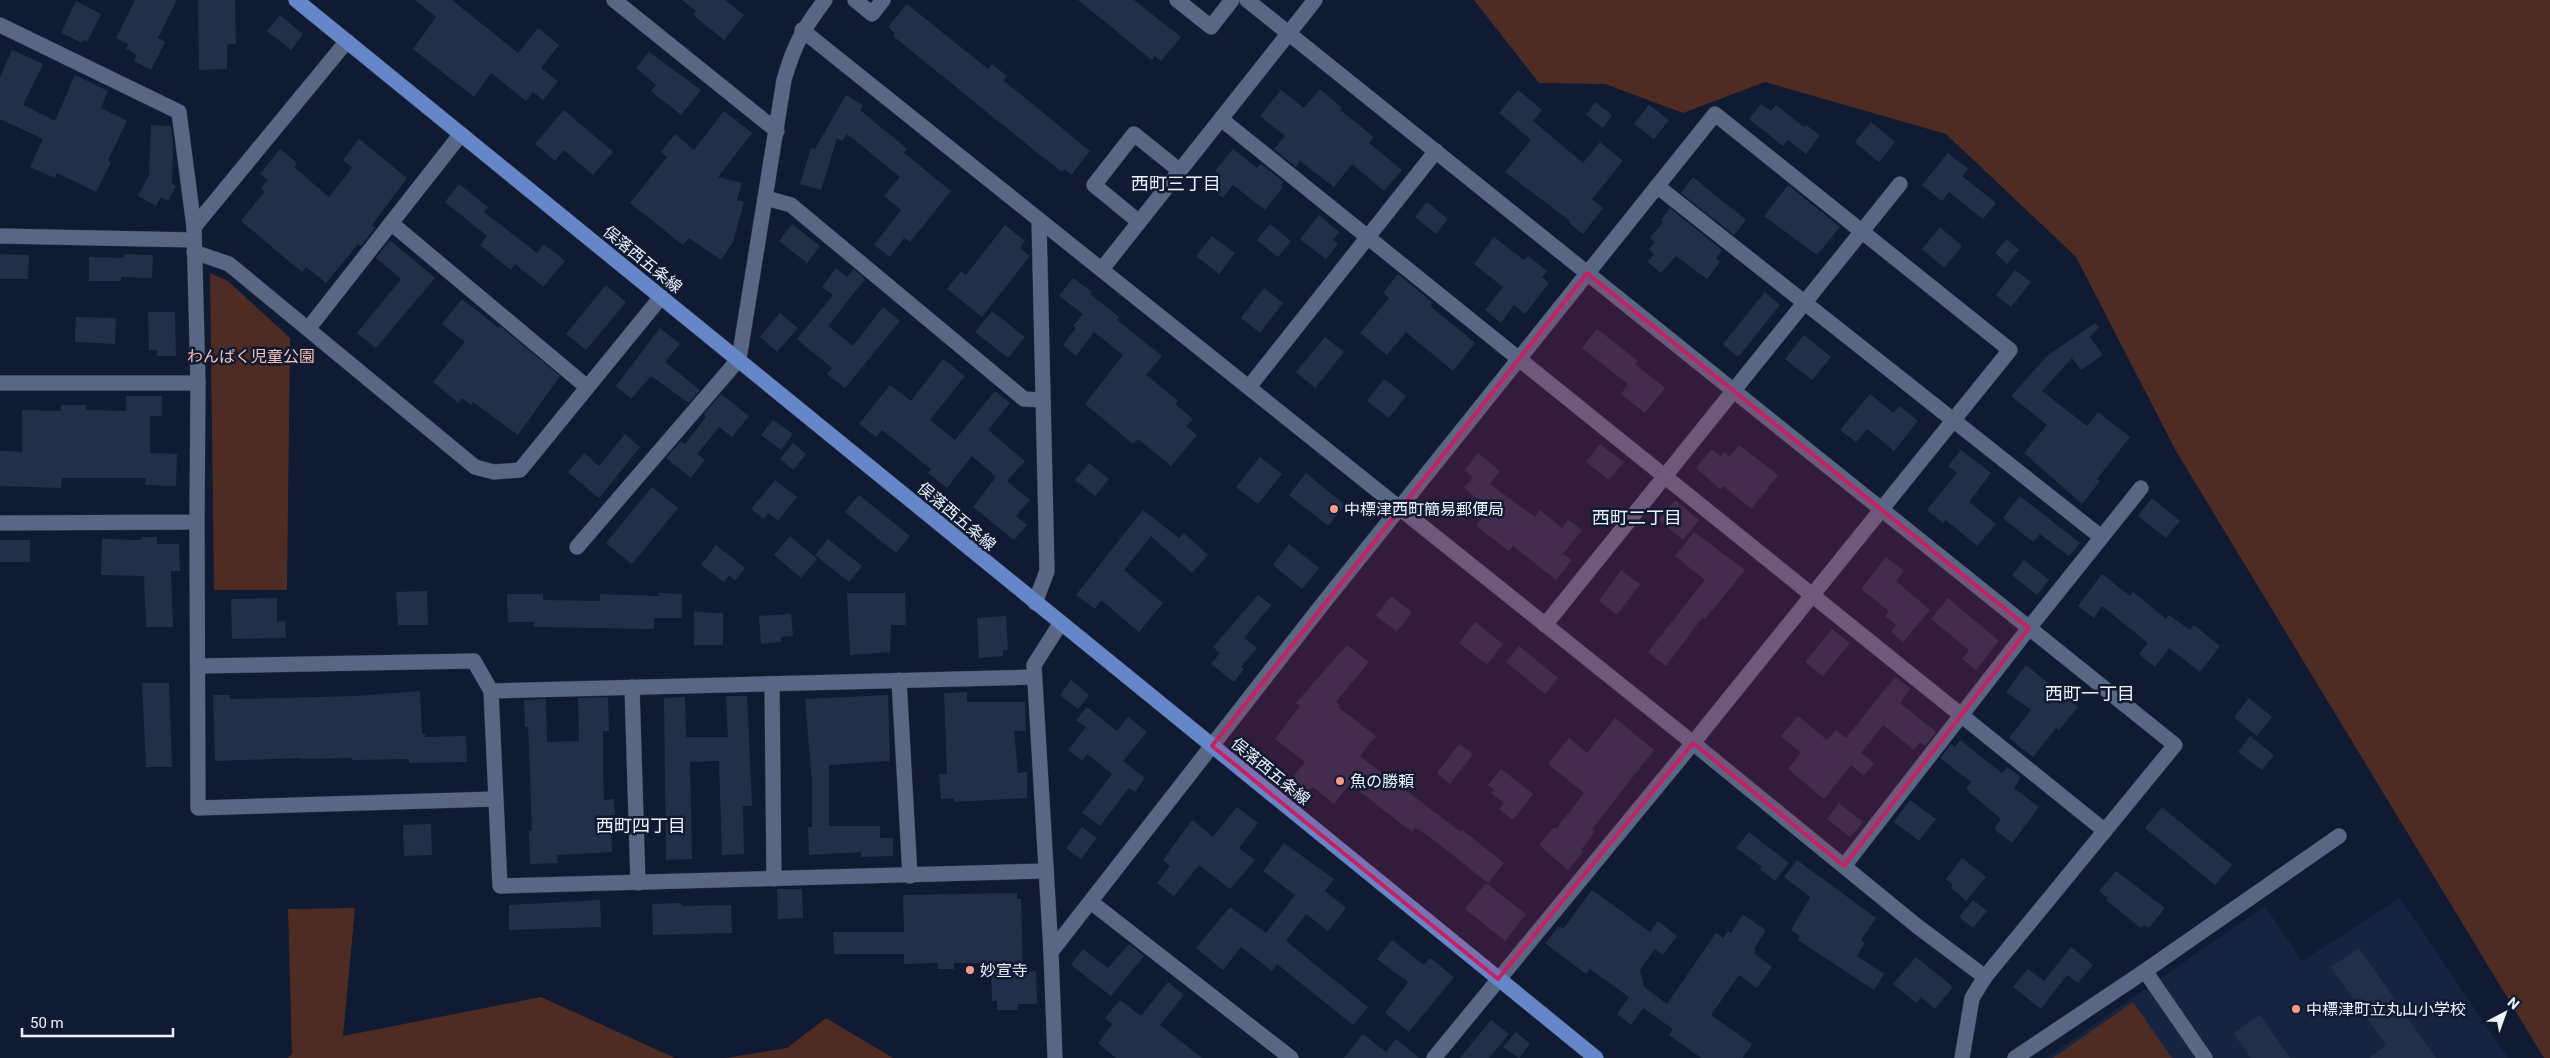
<svg xmlns="http://www.w3.org/2000/svg" width="2550" height="1058" font-family="Roboto,'Noto Sans JP',sans-serif">
<rect width="100%" height="100%" fill="#101a32"/>
<polygon fill="#162341" points="2400,898 2508,1058 2046,1058 2265,906 2302,961"/>
<g fill="#4e2c23">
<polygon points="1474,0 2550,0 2550,1058 2544,1058 2176,451 2076,257 1946,134 1765,82 1683,113 1605,84 1539,83"/>
<polygon points="210,273 228,281 290,338 287,590 214,590"/>
<polygon points="355,908 343,1036 541,997 675,1058 288,1058 292,1054 288,909"/>
<polygon points="2133,1002 2172,1058 2053,1058"/>
<polygon points="826,1018 893,1058 726,1058 787,1048"/>
</g>
<g fill="#232f49">
<polygon points="135,0 177,0 158,38 165,42 151,70 134,61 137,55 126,49 128,44 116,38"/>
<polygon points="198,0 235,0 236,44 227,44 227,69 199,70"/>
<polygon points="415,0 452,0 518,53 538,28 559,45 541,68 558,81 543,100 533,92 526,101 491,73 474,97 413,49 436,17"/>
<polygon points="682,0 725,0 744,15 724,40 693,15 696,11"/>
<polygon points="1078,0 1134,0 1181,37 1161,61 1154,56 1152,60"/>
<polygon points="76,1 101,14 87,42 83,40 82,43 61,33"/>
<polygon points="907,4 988,69 992,64 1007,76 1003,80 1090,151 1071,175 1064,169 1062,172 1040,155 893,36 895,33 888,27"/>
<polygon points="280,15 303,34 291,50 267,31"/>
<polygon points="12,50 43,64 23,105 55,121 75,75 108,91 101,108 127,121 108,160 111,162 96,192 57,173 55,178 30,167 43,139 0,119 0,77"/>
<polygon points="649,52 701,90 681,115 651,91 656,85 636,68"/>
<polygon points="1320,89 1342,108 1340,110 1374,137 1369,143 1402,170 1384,191 1352,164 1334,187 1300,161 1296,167 1274,149 1285,136 1260,116 1281,90 1304,108"/>
<polygon points="1518,90 1542,110 1533,121 1583,163 1600,142 1623,161 1592,199 1603,208 1583,234 1569,223 1570,221 1505,172 1531,140 1499,113"/>
<polygon points="846,95 863,105 860,110 907,149 904,153 951,191 910,242 904,238 890,257 874,245 901,210 884,196 900,177 847,134 842,141 837,138 821,190 800,184 811,148 815,149"/>
<polygon points="1595,102 1612,115 1603,128 1586,115"/>
<polygon points="1761,104 1771,111 1776,105 1804,127 1806,125 1820,135 1806,154 1788,140 1783,146 1749,119"/>
<polygon points="1649,105 1669,120 1654,139 1634,124"/>
<polygon points="564,110 613,152 593,175 564,150 555,161 535,144"/>
<polygon points="724,111 752,133 718,177 742,183 737,200 744,202 733,242 721,260 689,238 683,245 630,203 667,157 661,152 675,134 694,150"/>
<polygon points="1871,122 1895,142 1879,162 1855,142"/>
<polygon points="151,125 171,126 173,142 172,184 176,186 168,201 161,197 156,206 138,196 149,175"/>
<polygon points="359,139 407,178 372,225 375,228 361,246 358,244 326,283 306,267 302,272 241,221 265,191 261,188 268,180 260,174 280,149 297,163 294,167 329,197 352,168 343,160"/>
<polygon points="1233,149 1257,168 1261,164 1284,182 1280,186 1283,187 1265,210 1233,185 1223,198 1209,187 1219,174 1215,171"/>
<polygon points="1948,153 1968,169 1962,176 1996,203 1983,219 1949,192 1942,201 1922,185"/>
<polygon points="1693,177 1746,220 1734,235 1681,193"/>
<polygon points="459,184 488,207 484,212 537,253 544,244 565,261 543,287 515,264 511,270 480,245 487,236 445,202"/>
<polygon points="1788,185 1840,227 1817,255 1764,216"/>
<polygon points="1427,202 1448,219 1436,234 1415,217"/>
<polygon points="1670,208 1722,250 1716,258 1720,262 1707,279 1676,256 1661,273 1648,262 1654,254 1649,249 1655,242 1650,238 1663,222 1661,220"/>
<polygon points="1319,215 1339,232 1333,240 1338,244 1326,259 1300,239"/>
<polygon points="792,224 820,246 807,263 779,241"/>
<polygon points="1270,224 1291,241 1278,257 1257,240"/>
<polygon points="1005,225 1025,241 1020,248 1030,256 982,317 947,289 961,271 966,275"/>
<polygon points="1940,227 1962,246 1944,268 1922,249"/>
<polygon points="1212,236 1235,253 1219,274 1196,256"/>
<polygon points="1494,237 1524,260 1528,256 1547,271 1542,277 1549,283 1525,314 1514,305 1501,323 1485,310 1503,287 1474,264"/>
<polygon points="2007,239 2019,250 2007,264 1995,253"/>
<polygon points="390,240 435,278 376,348 357,333 401,279 376,258"/>
<polygon points="0,254 29,255 28,279 0,279"/>
<polygon points="124,254 153,255 152,278 121,277 121,281 89,281 89,257 124,258"/>
<polygon points="836,268 847,277 854,269 865,279 828,326 853,346 883,307 900,321 845,388 827,374 832,368 797,339 833,295 822,287"/>
<polygon points="2015,270 2031,282 2011,307 1996,295"/>
<polygon points="1398,274 1433,303 1430,306 1475,343 1453,371 1406,332 1387,355 1360,333 1389,298 1383,293"/>
<polygon points="1073,278 1092,292 1090,294 1119,317 1117,320 1162,356 1146,375 1178,401 1175,404 1193,419 1186,426 1197,435 1171,466 1138,439 1133,444 1085,404 1123,355 1094,332 1076,356 1063,345 1076,328 1073,326 1083,314 1059,296"/>
<polygon points="606,285 626,302 586,350 566,334"/>
<polygon points="1264,288 1283,303 1260,333 1241,318"/>
<polygon points="1765,292 1780,305 1738,357 1723,344"/>
<polygon points="462,299 499,328 500,326 560,376 518,435 473,402 471,405 462,398 458,403 433,382 465,342 442,324"/>
<polygon points="992,311 1025,337 1008,358 975,332"/>
<polygon points="148,312 175,312 176,356 157,356 157,350 149,350"/>
<polygon points="780,313 798,328 777,352 760,337"/>
<polygon points="76,317 116,318 115,344 75,342"/>
<polygon points="2095,323 2099,327 2090,337 2103,355 2081,370 2072,358 2042,391 2087,426 2098,412 2130,437 2097,479 2100,481 2082,504 2024,453 2047,425 2011,396 2047,356"/>
<polygon points="660,328 680,344 665,362 700,390 689,403 651,376 631,399 616,386"/>
<polygon points="1597,329 1638,361 1635,364 1665,388 1645,413 1621,394 1628,384 1582,348"/>
<polygon points="1804,335 1831,357 1812,380 1785,359"/>
<polygon points="1325,337 1344,352 1315,388 1296,372"/>
<polygon points="943,359 965,376 930,420 955,440 995,391 1010,403 988,430 1025,461 1007,481 1030,500 1016,516 1027,525 1014,540 973,507 996,477 972,456 947,488 928,473 931,469 882,430 876,437 859,424 890,385 911,401"/>
<polygon points="1384,379 1406,396 1389,418 1367,401"/>
<polygon points="721,394 749,416 732,437 719,427 697,454 705,460 691,478 666,458 681,441 685,444 706,417 704,414"/>
<polygon points="1870,394 1893,413 1900,406 1918,421 1894,451 1867,429 1856,442 1840,430"/>
<polygon points="126,396 162,396 162,416 150,416 150,453 177,454 176,486 145,485 146,478 62,478 61,488 0,486 0,451 22,452 22,410 61,411 61,405 86,405 86,410 126,411"/>
<polygon points="773,420 793,434 781,450 761,435"/>
<polygon points="625,434 640,447 599,498 568,472 584,453 599,466"/>
<polygon points="793,443 806,454 793,470 780,459"/>
<polygon points="1600,444 1624,462 1609,480 1586,462"/>
<polygon points="1739,445 1778,475 1752,509 1723,486 1720,489 1696,468 1712,449 1721,457 1724,452 1729,457"/>
<polygon points="1961,450 1991,473 1969,502 1996,524 1977,546 1946,520 1943,523 1927,510 1957,473 1948,466"/>
<polygon points="1478,453 1500,471 1490,484 1535,517 1540,510 1562,528 1568,520 1582,530 1563,554 1572,560 1556,580 1513,546 1509,551 1476,526 1489,508 1464,488 1473,477 1465,470"/>
<polygon points="1260,457 1282,474 1258,504 1236,487"/>
<polygon points="1089,463 1109,479 1095,496 1075,480"/>
<polygon points="1306,473 1345,505 1328,526 1289,495"/>
<polygon points="775,480 797,497 778,521 768,513 764,519 751,509"/>
<polygon points="652,487 678,508 632,564 606,543"/>
<polygon points="859,495 910,536 896,553 845,512"/>
<polygon points="2020,496 2080,543 2069,556 2040,534 2033,542 2003,518"/>
<polygon points="2152,498 2180,521 2166,538 2138,516"/>
<polygon points="1675,500 1699,520 1683,540 1659,520"/>
<polygon points="1143,510 1179,538 1184,533 1208,555 1192,573 1151,536 1124,570 1163,603 1139,632 1101,600 1095,609 1076,595"/>
<polygon points="1694,532 1745,570 1705,619 1703,617 1666,666 1648,652 1705,580 1675,556"/>
<polygon points="790,536 817,559 801,578 774,555"/>
<polygon points="141,537 157,537 157,544 179,544 180,571 171,571 173,627 146,627 144,576 101,575 102,539 141,540"/>
<polygon points="828,539 862,566 849,582 815,555"/>
<rect x="0" y="540" width="30" height="22"/>
<polygon points="1289,544 1319,568 1302,589 1273,565"/>
<polygon points="716,545 745,568 735,581 729,575 724,582 701,565"/>
<polygon points="1886,557 1904,571 1896,581 1930,610 1903,642 1891,632 1896,625 1885,616 1889,611 1861,589"/>
<polygon points="2024,560 2049,580 2037,595 2012,575"/>
<polygon points="1621,570 1640,584 1617,615 1599,601"/>
<polygon points="2102,574 2130,596 2133,592 2166,619 2169,615 2190,630 2194,625 2220,646 2200,672 2169,648 2155,667 2139,654 2148,643 2102,606 2094,618 2078,606"/>
<polygon points="427,591 428,625 398,625 396,592"/>
<polygon points="659,593 682,594 682,618 654,618 654,629 534,627 534,622 508,622 507,594 543,594 543,600 600,601 600,594 659,596"/>
<polygon points="847,593 905,593 906,625 891,625 890,652 850,655"/>
<polygon points="1258,595 1271,605 1244,638 1257,648 1241,667 1244,669 1234,682 1211,664 1220,653 1213,647"/>
<polygon points="1391,596 1412,612 1397,632 1376,616"/>
<polygon points="277,598 277,622 285,621 286,638 232,639 231,599"/>
<polygon points="1948,598 1999,641 1976,670 1962,659 1969,650 1931,619"/>
<polygon points="694,612 723,613 723,645 694,645"/>
<polygon points="791,614 793,636 781,637 781,642 761,644 759,616"/>
<polygon points="1006,616 1008,650 1003,650 1003,656 979,658 977,618"/>
<polygon points="1475,622 1503,644 1487,665 1459,643"/>
<polygon points="1832,629 1850,643 1823,676 1805,662"/>
<polygon points="1347,645 1369,662 1336,702 1340,705 1338,707 1376,736 1360,756 1403,790 1404,789 1461,832 1462,830 1504,863 1488,883 1426,834 1415,828 1412,832 1350,784 1334,804 1313,787 1309,792 1292,778 1305,762 1275,739 1300,706 1296,703"/>
<polygon points="1519,646 1558,678 1545,694 1506,662"/>
<polygon points="2026,665 2078,707 2059,730 2056,728 2033,757 2009,738 2031,710 2006,692"/>
<polygon points="1895,677 1910,689 1900,703 1936,732 1925,746 1920,742 1914,750 1883,725 1861,753 1874,763 1864,776 1851,765 1824,799 1788,769 1801,753 1781,736 1798,716 1827,740 1836,730 1846,738"/>
<polygon points="1071,680 1089,695 1078,709 1060,695"/>
<polygon points="142,683 169,683 172,767 146,767"/>
<polygon points="420,691 422,734 425,734 425,737 466,736 467,762 409,763 409,759 352,760 352,758 301,759 301,758 215,761 213,695 230,695 230,699 282,698 355,696"/>
<polygon points="967,692 967,702 1025,702 1026,731 1014,731 1018,773 1027,772 1027,798 954,802 954,798 941,799 939,774 947,774 944,693"/>
<polygon points="888,695 890,761 829,765 829,826 880,826 880,838 893,838 893,856 861,857 861,852 809,855 808,827 812,827 812,782 805,699"/>
<polygon points="726,696 747,696 752,806 743,806 744,854 722,855 719,761 690,762 692,859 666,860 664,698 685,697 686,737 728,737"/>
<polygon points="608,697 609,731 603,731 603,766 604,800 614,799 615,815 611,815 612,852 557,855 558,863 530,864 529,831 532,831 530,773 528,727 525,727 524,700 546,699 547,742 579,741 578,698"/>
<polygon points="2249,698 2272,717 2257,736 2234,717"/>
<polygon points="1087,707 1117,731 1128,717 1147,732 1123,761 1145,778 1135,792 1129,788 1100,826 1082,813 1112,774 1087,754 1082,761 1068,750 1086,727 1076,720"/>
<polygon points="1615,718 1654,750 1592,829 1595,831 1581,850 1583,852 1568,870 1539,845 1554,827 1556,829 1584,793 1548,764 1569,738 1587,753"/>
<polygon points="2250,736 2274,755 2262,770 2238,752"/>
<polygon points="1960,740 2002,773 2007,767 2021,777 2014,788 2039,807 2012,843 1994,829 2001,819 1966,789 1971,782 1940,758 1951,744 1955,747"/>
<polygon points="1459,744 1473,754 1450,784 1437,773"/>
<polygon points="1501,769 1533,794 1513,820 1499,809 1504,803 1491,793 1494,789 1488,785"/>
<polygon points="1910,800 1936,819 1919,841 1894,822"/>
<polygon points="1839,803 1863,822 1850,837 1827,819"/>
<polygon points="1237,807 1258,823 1239,848 1255,860 1230,889 1199,865 1174,896 1157,883 1170,866 1163,860 1192,820 1213,837"/>
<polygon points="2162,807 2232,865 2215,885 2145,828"/>
<polygon points="431,824 432,855 404,856 403,825"/>
<polygon points="1082,827 1097,838 1081,859 1066,848"/>
<polygon points="1749,832 1789,863 1775,881 1760,869 1762,867 1736,848"/>
<polygon points="1284,843 1334,879 1325,891 1346,908 1328,931 1306,914 1286,941 1368,1007 1353,1025 1277,964 1272,971 1241,947 1223,970 1196,948 1230,907 1266,933 1295,895 1263,871"/>
<polygon points="1962,858 1986,877 1966,901 1951,888 1953,885 1946,879"/>
<polygon points="1797,860 1876,918 1861,940 1865,943 1857,956 1884,974 1874,990 1798,940 1800,936 1791,930 1810,897 1784,877"/>
<polygon points="2116,871 2165,908 2149,928 2144,925 2141,928 2106,900 2108,898 2099,891"/>
<polygon points="1486,883 1526,914 1505,941 1465,909"/>
<polygon points="777,889 802,889 803,918 778,919"/>
<polygon points="1592,890 1650,932 1658,921 1677,936 1663,955 1655,949 1640,970 1644,987 1667,1004 1716,933 1723,938 1728,931 1731,933 1743,915 1766,930 1754,949 1756,950 1754,953 1772,967 1757,988 1739,975 1711,1015 1752,1044 1743,1058 1701,1058 1669,1035 1673,1029 1643,1008 1631,1025 1617,1014 1629,997 1590,969 1586,974 1545,943 1559,926 1563,929"/>
<polygon points="1017,893 1017,899 1021,899 1023,972 1036,971 1037,1004 1018,1004 1018,1010 997,1010 997,1001 992,1001 991,963 954,963 954,969 938,969 938,963 904,964 904,954 834,954 833,932 904,932 903,895"/>
<polygon points="600,900 601,927 509,930 509,905"/>
<polygon points="1973,900 1987,911 1973,928 1959,917"/>
<polygon points="681,903 681,906 731,905 732,933 653,935 652,904"/>
<polygon points="1392,940 1424,965 1430,958 1454,977 1409,1032 1385,1013 1408,982 1377,959"/>
<polygon points="1129,944 1144,956 1111,996 1071,965 1083,949 1108,968"/>
<polygon points="2071,947 2093,965 2078,983 2067,975 2041,1009 2013,987 2028,969 2044,981"/>
<polygon points="2359,948 2436,1058 2369,1058 2386,1045 2331,967"/>
<polygon points="1916,957 1953,987 1935,1009 1921,997 1916,1003 1893,984"/>
<polygon points="1168,982 1184,995 1160,1025 1202,1058 1116,1058 1098,1043 1112,1024 1105,1018 1120,1000 1141,1016"/>
<polygon points="2260,1015 2290,1058 2251,1058 2233,1033"/>
<polygon points="1491,1020 1509,1034 1489,1058 1460,1058"/>
<polygon points="1516,1032 1530,1044 1519,1058 1503,1047"/>
<polygon points="1363,1034 1386,1052 1396,1039 1419,1058 1344,1058"/>
</g>
<g fill="none" stroke-linecap="round" stroke-linejoin="round">
<defs>
<g id="minor">
<polyline points="614,0 777,131"/>
<polyline points="855,0 872,14 883,0"/>
<polyline points="1177,0 1211,27 1232,0"/>
<polyline points="1247,0 2175,745 1985,977 1972,998 1962,1058"/>
<polyline points="0,25 179,112 194,227 198,383 197,522 0,523"/>
<polyline points="802,30 1693,743 1917,926 1985,977"/>
<polyline points="1221,119 2105,831"/>
<polyline points="1657,186 2101,537"/>
<polyline points="766,198 791,205 1024,399 1043,400"/>
<polyline points="1139,222 1094,185 1134,134 1180,171"/>
<polyline points="391,223 587,387"/>
<polyline points="194,227 347,41"/>
<polyline points="0,236 194,240"/>
<polyline points="194,252 229,264 475,467 494,472 520,470 661,297"/>
<polyline points="1102,269 1315,0"/>
<polyline points="308,329 461,134"/>
<polyline points="0,383 198,383"/>
<polyline points="1249,387 1436,151"/>
<polyline points="197,522 198,808 495,799"/>
<path d="M 577,547 L 739,359 L 784,80 C 794,45 803,29 825,0"/>
<polyline points="1035,603 1047,571 1039,220"/>
<polyline points="1545,625 1900,184"/>
<polyline points="198,666 474,661 491,691"/>
<polyline points="1034,677 491,691 500,886 1046,871"/>
<polyline points="899,680 910,876"/>
<polyline points="772,684 774,879"/>
<polyline points="632,687 638,883"/>
<polyline points="1844,866 2029,628 2141,488"/>
<polyline points="1091,902 1291,1058"/>
<polyline points="1051,952 1034,665 1060,624"/>
<polyline points="2145,971 2339,836"/>
<polyline points="1055,1058 1051,952 1321,606 1715,114 2010,350 1693,743 1434,1058"/>
<polyline points="2015,1058 2145,971 2205,1058"/>
</g>
<polyline id="major" points="296,0 1596,1058"/>
</defs>
<use href="#minor" stroke="#303547" stroke-width="16"/>
<use href="#major" stroke="#303547" stroke-width="16"/>
<use href="#minor" stroke="#596784" stroke-width="15"/>
<use href="#major" stroke="#6686ca" stroke-width="15"/>
</g>
<path fill="#c42363" fill-opacity="0.2" stroke="#c42363" stroke-width="4" stroke-linejoin="round" d="M 1587,273 L 2029,628 L 1844,866 L 1693,743 L 1498,979 L 1212,746 Z"/>
<g fill="#f49e88" stroke="#101a32" stroke-width="2">
<circle cx="1334" cy="509" r="5"/>
<circle cx="1340" cy="781" r="5"/>
<circle cx="970" cy="970" r="5"/>
<circle cx="2296" cy="1009" r="5"/>
</g>
<g text-anchor="middle" stroke-width="5" stroke-linejoin="round" paint-order="stroke">
<g font-size="16" fill="#eef3fd" stroke="#101a32">
<text transform="translate(643 259) rotate(39)" y="6">俣落西五条線</text>
<text transform="translate(957 516) rotate(40)" y="6">俣落西五条線</text>
<text transform="translate(1271 771) rotate(39)" y="6">俣落西五条線</text>
</g>
<g font-size="16" fill="#fac2b3" stroke="#101a32">
<text x="251" y="362">わんぱく児童公園</text>
</g>
<g font-size="16" fill="#eef3fd" stroke="#101a32" text-anchor="start">
<text x="1344" y="515">中標津西町簡易郵便局</text>
<text x="1350" y="787">魚の勝頼</text>
<text x="980" y="976">妙宣寺</text>
<text x="2306" y="1015">中標津町立丸山小学校</text>
</g>
<g font-size="18" fill="#eef3fd" stroke="#101a32">
<text x="1176" y="190">西町三丁目</text>
<text x="1637" y="524">西町二丁目</text>
<text x="2090" y="700">西町一丁目</text>
<text x="641" y="832">西町四丁目</text>
</g>
</g>
<g transform="translate(2505 1013) rotate(41)" stroke="#101a32" stroke-width="4" paint-order="stroke">
<path d="M0-4L9 19L0 12L-9 19Z" fill="#eef3fd"/>
<text y="-8" font-size="14" font-weight="bold" text-anchor="middle" fill="#eef3fd">N</text>
</g>
<path d="M22 1028v8h151v-8" fill="none" stroke="#eef3fd" stroke-width="2.5"/>
<text x="30" y="1028" font-size="15" fill="#eef3fd" stroke="#101a32" stroke-width="4" paint-order="stroke">50 m</text>
</svg>
